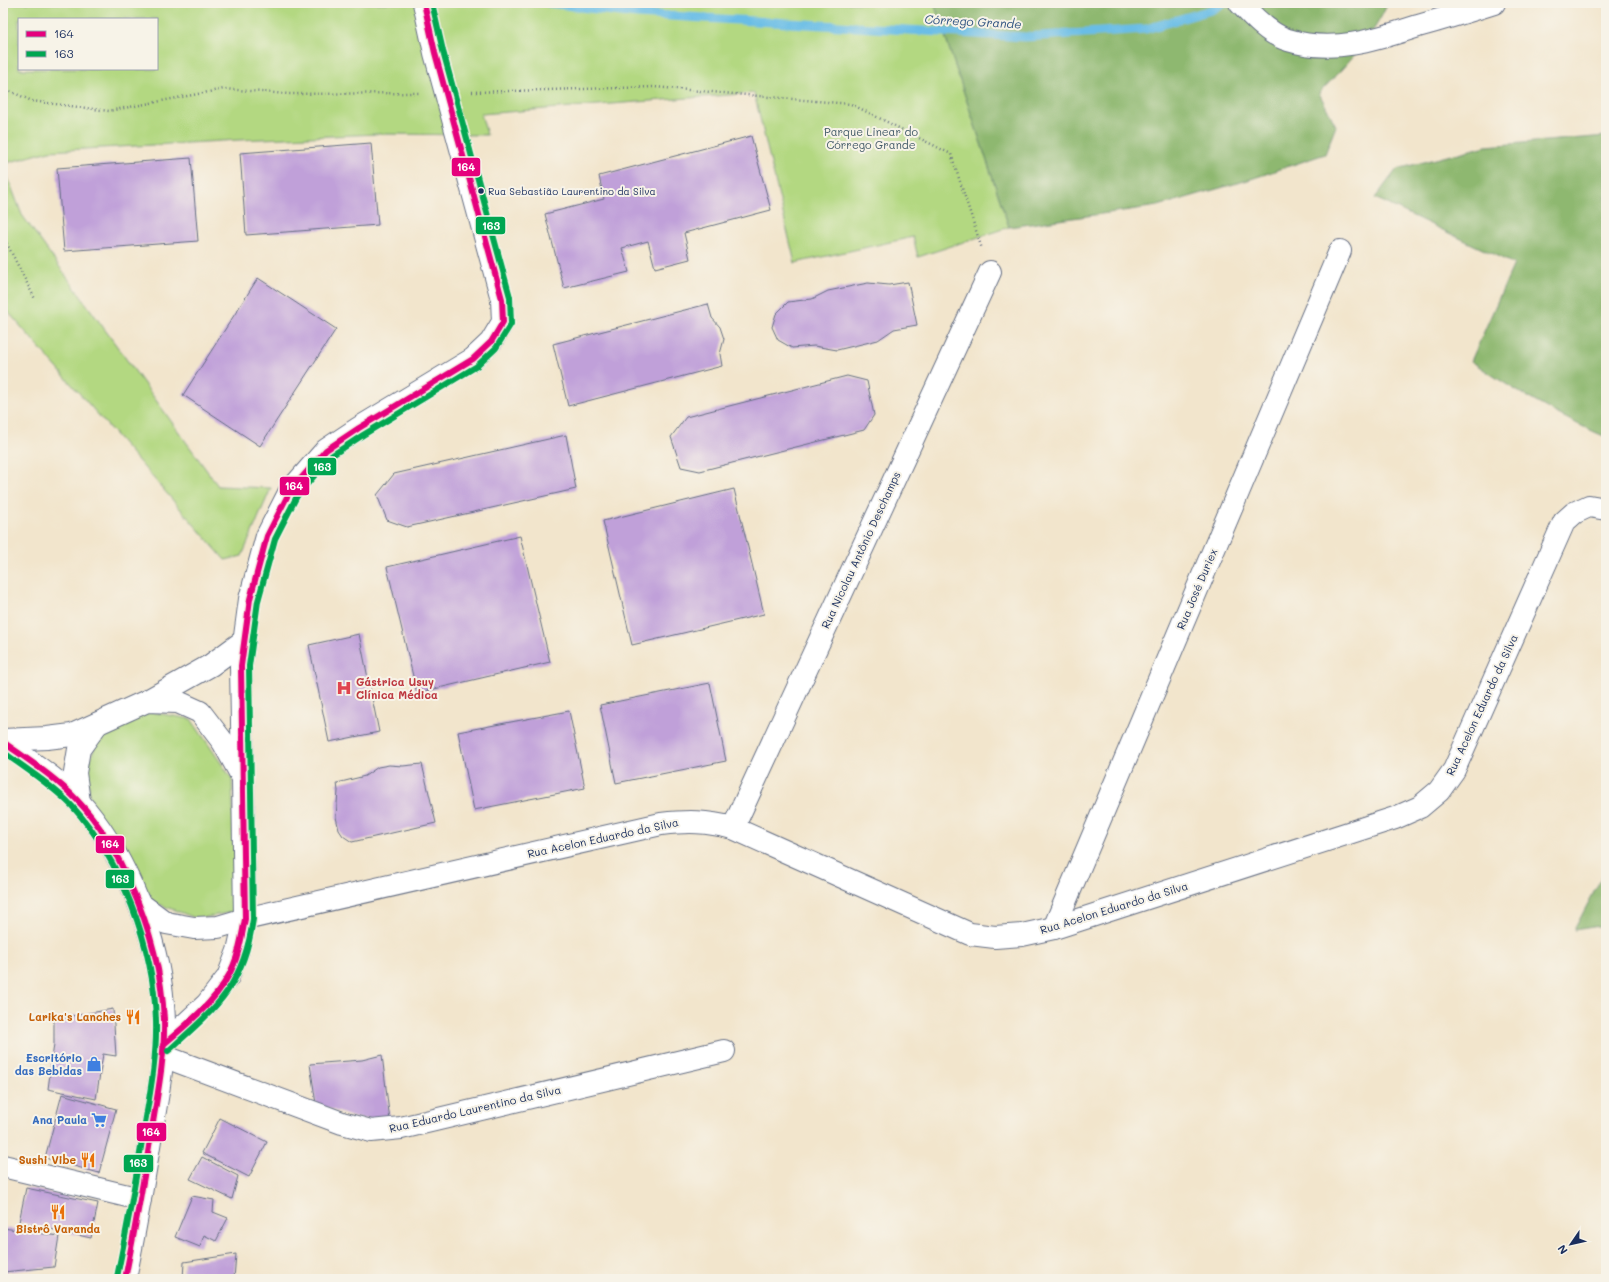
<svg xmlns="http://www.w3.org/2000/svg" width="1609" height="1282" font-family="Mali,sans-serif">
<rect width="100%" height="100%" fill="#f7f3e8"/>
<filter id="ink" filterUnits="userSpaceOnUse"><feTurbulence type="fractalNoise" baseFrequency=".025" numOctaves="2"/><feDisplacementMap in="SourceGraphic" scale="8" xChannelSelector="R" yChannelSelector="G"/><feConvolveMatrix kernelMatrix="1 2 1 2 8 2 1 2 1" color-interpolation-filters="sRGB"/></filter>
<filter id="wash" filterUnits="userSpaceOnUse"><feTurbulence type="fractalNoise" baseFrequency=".012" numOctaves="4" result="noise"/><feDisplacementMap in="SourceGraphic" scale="16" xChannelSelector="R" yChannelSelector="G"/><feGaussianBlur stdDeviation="0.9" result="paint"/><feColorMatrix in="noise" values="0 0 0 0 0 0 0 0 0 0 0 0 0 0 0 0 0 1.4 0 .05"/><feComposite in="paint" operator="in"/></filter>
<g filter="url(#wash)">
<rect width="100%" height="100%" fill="#f2e5cc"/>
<g fill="#b3d881" stroke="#678470" fill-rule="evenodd">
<path d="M 3,3 L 934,3 L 1009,227 L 918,257 L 913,237 L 795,263 L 754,93 L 481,114 L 487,135 L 378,134 L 239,140 L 49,151 L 3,164 ZM 19,19 L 157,19 L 157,69 L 19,69 Z"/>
<polygon points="3,165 22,215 218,486 271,488 242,556 225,560 3,306"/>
<polygon points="150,712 191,719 232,779 237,911 198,919 145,899 90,800 87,768 101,730"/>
</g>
<g fill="#8eb86f" stroke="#547466">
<path d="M 934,3 L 1388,3 C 1373,38 1345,66 1319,93 L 1336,126 L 1325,154 L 1248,180 L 1158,206 L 1009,227 Z"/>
<path d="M 1606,136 L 1606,437 C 1559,417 1513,390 1471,361 L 1514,264 L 1375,198 L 1397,169 L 1486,146 Z"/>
<polygon points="1606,869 1606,925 1574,930"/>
</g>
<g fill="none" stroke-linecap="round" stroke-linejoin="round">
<polyline stroke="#69bde6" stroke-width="9" points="549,3 637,14 1025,37 1146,29 1211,10 1223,3"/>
</g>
<g id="blocks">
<g fill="#c0a0d9">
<polygon points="751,136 771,210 684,233 690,259 655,268 648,241 622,248 629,272 564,288 545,214 604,199 599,176"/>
<polygon points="371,143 378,225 246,235 240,153"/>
<polygon points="191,158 198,241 64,251 57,168"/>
<polygon points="258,278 336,329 260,446 183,395"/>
<polygon points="908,282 917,325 894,329 878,340 837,350 814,346 792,348 778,340 772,327 776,314 788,302 812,299 828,291 868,283 889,285"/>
<polygon points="708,304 712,318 720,327 724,339 720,354 722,366 568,406 553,344"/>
<polygon points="847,376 867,381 874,415 864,430 700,471 681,467 671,437 686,417"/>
<polygon points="566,435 576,489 407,527 387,520 377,495 394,474"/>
<polygon points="734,489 764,614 632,645 603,521"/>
<polygon points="520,536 550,662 417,693 387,567"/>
<polygon points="359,634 379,732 329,742 309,645"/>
<polygon points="710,683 726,761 616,783 600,705"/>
<polygon points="569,711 585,788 474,810 458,732"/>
<polygon points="422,764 436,823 352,842 343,836 339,830 336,817 338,791 337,783 365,776 378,767 389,765 403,766"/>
<polygon points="113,1009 116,1056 103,1054 96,1099 48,1089 54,1044 54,1019"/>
<polygon points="382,1055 390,1121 355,1118 316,1104 310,1064 362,1060"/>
<polygon points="62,1094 116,1109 99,1173 45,1158"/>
<polygon points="220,1118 267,1142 249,1177 202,1153"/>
<polygon points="202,1157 238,1176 232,1199 190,1179"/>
<polygon points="26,1188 98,1203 91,1238 19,1222"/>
<polygon points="192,1196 214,1200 213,1212 228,1218 216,1241 204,1235 200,1247 175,1237"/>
<polygon points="3,1228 59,1236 54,1267 3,1272"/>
<polygon points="236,1254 234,1279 183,1279 184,1262"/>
</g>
</g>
</g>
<g filter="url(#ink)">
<use href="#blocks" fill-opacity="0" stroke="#666f84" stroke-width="1"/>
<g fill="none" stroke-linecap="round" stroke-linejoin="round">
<defs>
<g id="minor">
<path d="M 1240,3 C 1252,16 1270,35 1288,40 C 1333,54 1375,40 1418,26 C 1443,19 1469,11 1494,3"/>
<polyline points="147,701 211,665 245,640"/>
<polyline points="243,778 241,666 250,599 267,536 290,491 326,450 359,428 473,359 491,342 503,322 502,299 435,53 424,3"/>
<polyline points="733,828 990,272"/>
<path d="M 245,919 L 661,824 C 688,821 706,821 733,828 L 970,934 L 995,937 L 1022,935 L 1054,928 L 1395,818 L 1420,807 L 1439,791 L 1454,770 L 1564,522 L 1574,513 L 1589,506 L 1606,509"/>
<polyline points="1054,928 1340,251"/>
<polyline points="163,1056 342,1123 371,1131 401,1128 724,1051"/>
<polyline points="3,1166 140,1199"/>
</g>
<g id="major">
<polyline points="3,740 47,738 72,735 147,701 178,702 200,712 223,742 243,778 245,919 238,951 228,977 207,1004 163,1045"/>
<path d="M 3,742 C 31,763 63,782 85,809 C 127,860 158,938 163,1005 C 167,1046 159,1087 152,1128 C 144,1178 135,1229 125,1279"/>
<polyline points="79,802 75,773 79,749 97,724"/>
<polyline points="139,903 166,923 194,928 218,927 245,919"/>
</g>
</defs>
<use href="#minor" stroke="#666f84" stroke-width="24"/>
<use href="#major" stroke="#666f84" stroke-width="24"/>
<g stroke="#666f84" stroke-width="2.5" stroke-dasharray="1 3" stroke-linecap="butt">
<polyline points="3,88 32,101 109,111 224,89 288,94 419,93"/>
<polyline points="472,92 654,87 851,104 951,154 982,249"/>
<polyline points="3,236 35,299"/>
</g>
<use href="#minor" stroke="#fff" stroke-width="22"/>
<use href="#major" stroke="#fff" stroke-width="22"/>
<defs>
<g id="bus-1">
<path d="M 3,742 C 28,760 55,777 77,800 C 100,824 118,855 131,886 C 150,928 162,973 164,1020 C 165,1056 158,1092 152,1128 C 144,1178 135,1229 125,1279"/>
<path d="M 163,1045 C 189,1022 221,998 234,964 C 240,950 242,934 245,919 L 241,666 L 250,599 L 267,536 L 290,491 L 326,450 L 359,428 L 473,359 L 491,342 L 503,322 L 502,299 L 435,53 L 424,3"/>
</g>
<g id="bus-2">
<path d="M 3,752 C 26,769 52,785 72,806 C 122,861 154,947 156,1021 C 157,1058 150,1093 144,1129 C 136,1179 127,1228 117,1277"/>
<path d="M 168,1051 C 216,1008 244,986 253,919 L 249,666 L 258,601 L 275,539 L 297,496 L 331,456 L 363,435 L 477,366 L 496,348 L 511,324 L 510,297 L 443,51 L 432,3"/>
</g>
</defs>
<use href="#bus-1" stroke="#f7f3e8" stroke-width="9"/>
<use href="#bus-2" stroke="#f7f3e8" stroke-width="9"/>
<use href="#bus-1" stroke="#e5007d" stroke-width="6"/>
<use href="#bus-2" stroke="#00a651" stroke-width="6"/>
</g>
</g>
<defs>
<symbol id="hospital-bare" viewBox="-9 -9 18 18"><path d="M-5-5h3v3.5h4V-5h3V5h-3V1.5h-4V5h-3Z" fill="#e0444e" stroke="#f7f3e8" stroke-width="2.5" paint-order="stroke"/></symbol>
<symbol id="restaurant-bare" viewBox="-9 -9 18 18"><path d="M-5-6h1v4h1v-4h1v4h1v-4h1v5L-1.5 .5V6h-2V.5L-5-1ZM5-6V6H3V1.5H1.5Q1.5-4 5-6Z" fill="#e8710a" stroke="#f7f3e8" stroke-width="2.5" paint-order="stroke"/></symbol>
<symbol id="shop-bare" viewBox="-9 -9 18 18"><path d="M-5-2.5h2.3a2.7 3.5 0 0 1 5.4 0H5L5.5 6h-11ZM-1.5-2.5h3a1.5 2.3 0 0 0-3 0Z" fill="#3f7fe0" stroke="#f7f3e8" stroke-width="2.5" paint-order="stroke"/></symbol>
<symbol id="supermarket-bare" viewBox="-9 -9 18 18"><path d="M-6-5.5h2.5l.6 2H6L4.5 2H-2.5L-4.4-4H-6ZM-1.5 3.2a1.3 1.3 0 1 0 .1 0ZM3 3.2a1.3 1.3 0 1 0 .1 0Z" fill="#3f7fe0" stroke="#f7f3e8" stroke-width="2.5" paint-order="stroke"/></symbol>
</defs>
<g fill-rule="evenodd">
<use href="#hospital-bare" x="333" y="677" width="22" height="22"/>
<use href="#restaurant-bare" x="122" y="1006" width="22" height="22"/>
<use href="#shop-bare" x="83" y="1053" width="22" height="22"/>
<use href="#supermarket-bare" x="88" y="1109" width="22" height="22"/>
<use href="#restaurant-bare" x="77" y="1149" width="22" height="22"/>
<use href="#restaurant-bare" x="47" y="1201" width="22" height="22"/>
</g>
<circle fill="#1b2f5e" stroke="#f7f3e8" stroke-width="1.5" cx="481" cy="191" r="3.5"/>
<g text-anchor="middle" stroke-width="4" stroke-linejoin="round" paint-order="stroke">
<g font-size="10" fill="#1b2f5e" stroke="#f7f3e8" text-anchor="start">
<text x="488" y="195">Rua Sebastião Laurentino da Silva</text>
</g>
<g font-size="11" fill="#415967" stroke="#f7f3e8">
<text x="871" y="136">Parque Linear do<tspan x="871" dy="13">Córrego Grande</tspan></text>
</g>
<g font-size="11" fill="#1b2f5e" stroke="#f7f3e8">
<text transform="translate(861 550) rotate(-65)" y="4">Rua Nicolau Antônio Deschamps</text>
<text transform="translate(1197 589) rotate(-67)" y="4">Rua José Duriex</text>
<text transform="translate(1482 705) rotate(-65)" y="4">Rua Acelon Eduardo da Silva</text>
<text transform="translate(603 838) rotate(-12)" y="4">Rua Acelon Eduardo da Silva</text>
<text transform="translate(1114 908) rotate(-17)" y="4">Rua Acelon Eduardo da Silva</text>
<text transform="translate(475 1109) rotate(-13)" y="4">Rua Eduardo Laurentino da Silva</text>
</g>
<g font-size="11" font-weight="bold" fill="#be3a42" stroke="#f7f3e8" text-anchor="start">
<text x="356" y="686">Gástrica Usuy<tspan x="356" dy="13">Clínica Médica</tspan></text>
</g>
<g font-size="11" font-weight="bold" fill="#c56008" stroke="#f7f3e8" text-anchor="end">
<text x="121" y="1021">Larika's Lanches</text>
<text x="76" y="1164">Sushi Vibe</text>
<text x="58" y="1233" text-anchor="middle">Bistrô Varanda</text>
</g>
<g font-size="11" font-weight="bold" fill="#366cbe" stroke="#f7f3e8" text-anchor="end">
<text x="82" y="1062">Escritório<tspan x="82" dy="13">das Bebidas</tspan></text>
<text x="87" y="1124">Ana Paula</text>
</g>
<g font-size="12" font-style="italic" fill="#2e5280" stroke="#f7f3e8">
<text transform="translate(973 22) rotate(3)" y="4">Córrego Grande</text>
</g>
</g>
<g stroke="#f7f3e8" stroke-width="1.5">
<rect x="451" y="157" width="30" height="20" rx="4" fill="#e5007d"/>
<rect x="475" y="216" width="31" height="19" rx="4" fill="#00a651"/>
<rect x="307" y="457" width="30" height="19" rx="4" fill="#00a651"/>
<rect x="279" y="476" width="31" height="20" rx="4" fill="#e5007d"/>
<rect x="95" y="835" width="30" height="19" rx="4" fill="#e5007d"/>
<rect x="105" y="869" width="30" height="20" rx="4" fill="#00a651"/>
<rect x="136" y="1122" width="31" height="20" rx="4" fill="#e5007d"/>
<rect x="123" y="1154" width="31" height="19" rx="4" fill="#00a651"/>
</g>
<g font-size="11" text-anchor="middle" font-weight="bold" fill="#fff">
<text x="466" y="171">164</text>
<text x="491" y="230">163</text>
<text x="322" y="471">163</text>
<text x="294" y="490">164</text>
<text x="110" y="848">164</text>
<text x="120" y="883">163</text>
<text x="151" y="1136">164</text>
<text x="138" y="1167">163</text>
</g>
<rect width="1609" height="1282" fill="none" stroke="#f7f3e8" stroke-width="16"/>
<rect x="18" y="18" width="140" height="52" fill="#f7f3e8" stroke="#9fa5b1"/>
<rect x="26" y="31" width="20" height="6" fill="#e5007d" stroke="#9fa5b1"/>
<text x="54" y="38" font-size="12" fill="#1b2f5e">164</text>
<rect x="26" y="51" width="20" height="6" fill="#00a651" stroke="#9fa5b1"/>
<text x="54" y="58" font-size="12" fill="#1b2f5e">163</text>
<g transform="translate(1571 1244) rotate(236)" stroke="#f7f3e8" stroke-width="3" paint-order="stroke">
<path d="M0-3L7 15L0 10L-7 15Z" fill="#1b2f5e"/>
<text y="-6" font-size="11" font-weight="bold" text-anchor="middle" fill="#1b2f5e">N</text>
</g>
</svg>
